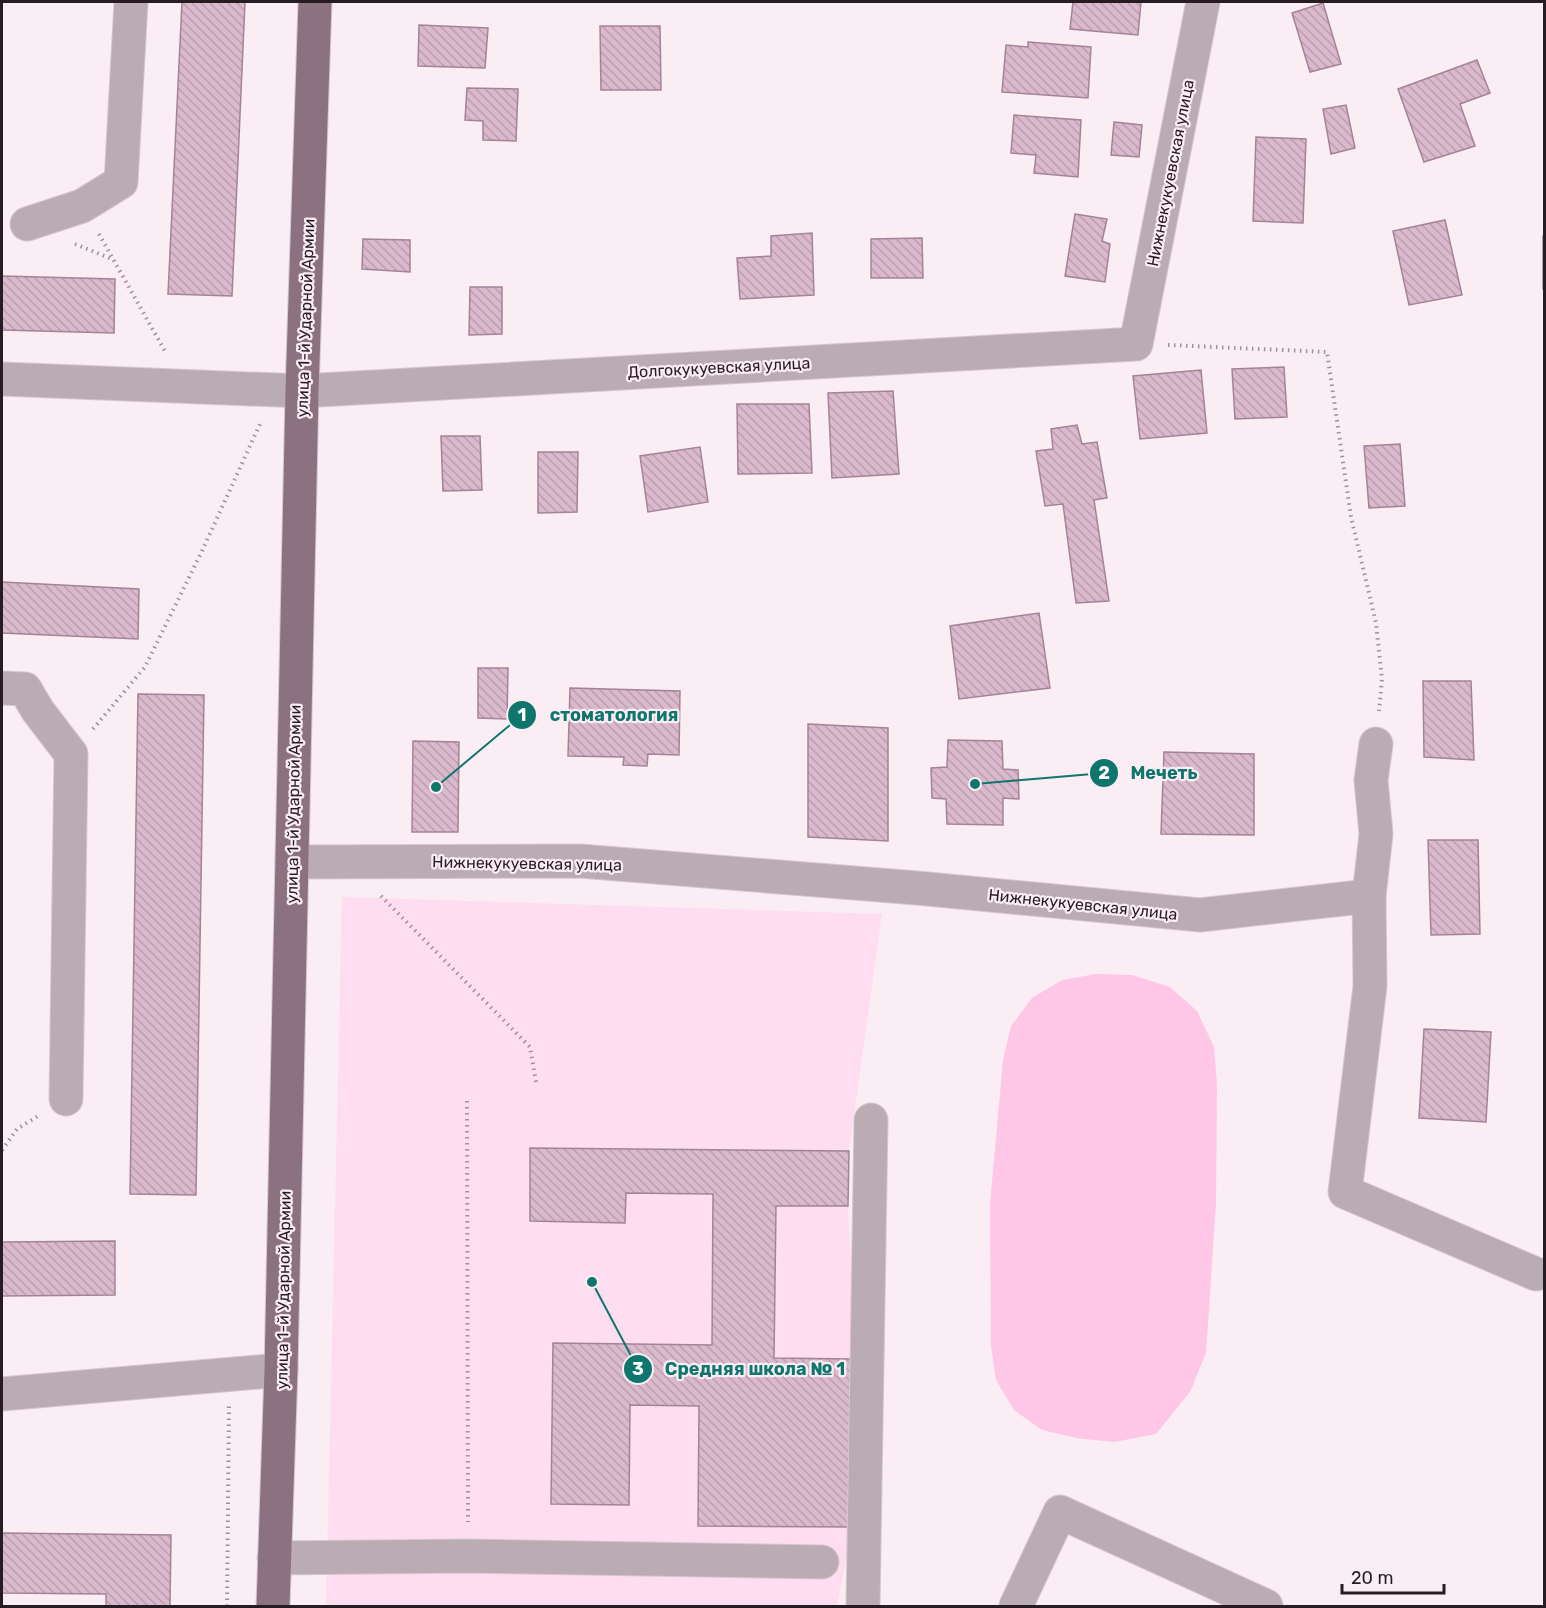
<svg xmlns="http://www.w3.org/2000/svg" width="1546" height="1608" font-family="Rubik,sans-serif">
<defs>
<pattern id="building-back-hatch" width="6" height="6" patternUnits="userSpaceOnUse" patternTransform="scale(1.5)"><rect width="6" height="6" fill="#dab9cc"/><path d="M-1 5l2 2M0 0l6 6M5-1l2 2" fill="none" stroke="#bb9eaf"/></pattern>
</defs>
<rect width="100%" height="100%" fill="#fbedf4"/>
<polygon fill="#feddf0" points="342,897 882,914 849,1151 848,1206 855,1359 853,1527 837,1606 326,1606"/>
<polygon fill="#fec6e7" points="1096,974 1132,975 1170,987 1197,1011 1214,1047 1217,1084 1216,1203 1206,1353 1190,1392 1156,1434 1114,1442 1076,1438 1042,1430 1014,1410 996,1380 991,1346 990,1204 1003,1060 1011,1026 1032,998 1062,980"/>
<g fill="url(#building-back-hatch)" stroke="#a38496" stroke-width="1.5">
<polygon points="182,2 245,2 232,296 168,294"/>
<polygon points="1073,2 1141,2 1138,35 1070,29"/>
<polygon points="1323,3 1341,64 1310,72 1292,13"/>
<polygon points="419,25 488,28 485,68 418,66"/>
<polygon points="600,26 660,26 661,90 601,90"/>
<polygon points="1028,42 1091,47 1088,98 1002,92 1006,45 1028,47"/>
<polygon points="1477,60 1490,93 1460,104 1475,146 1424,162 1398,89"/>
<polygon points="467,88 518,89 516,141 483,140 483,121 465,120"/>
<polygon points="1346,105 1355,148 1331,154 1323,109"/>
<polygon points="1014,115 1081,120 1078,177 1034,173 1036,155 1011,153"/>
<polygon points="1114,122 1142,125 1139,157 1111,155"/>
<polygon points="1256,137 1306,139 1303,223 1253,221"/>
<polygon points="1075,214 1107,219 1102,241 1110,244 1105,282 1065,276"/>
<polygon points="1445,220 1462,295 1409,305 1393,231"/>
<polygon points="812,233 814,295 740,299 737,258 771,256 771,236"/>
<rect x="1543" y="236" width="1" height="53"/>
<polygon points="922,238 923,278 871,278 871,239"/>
<polygon points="363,239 410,240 410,272 362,269"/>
<polygon points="2,276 115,279 114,333 2,330"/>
<polygon points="470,287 502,287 502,334 469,335"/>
<polygon points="1284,367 1287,417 1235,419 1232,369"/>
<polygon points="1201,370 1207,433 1140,439 1133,376"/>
<polygon points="893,391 899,474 832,478 828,393"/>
<polygon points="737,404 809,404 812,473 738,474"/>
<polygon points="1077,425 1082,444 1097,442 1107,498 1094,500 1109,601 1076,603 1063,504 1045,506 1036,451 1053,449 1051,429"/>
<polygon points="441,436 480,436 482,490 443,491"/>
<polygon points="1400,444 1405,506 1369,508 1364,446"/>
<polygon points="700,447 708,502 648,512 640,456"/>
<polygon points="538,452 578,452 577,512 538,513"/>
<polygon points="2,582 139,589 138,639 2,633"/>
<polygon points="1039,613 1050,688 959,699 950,626"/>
<polygon points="478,668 508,668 507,719 478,718"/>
<polygon points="1423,681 1471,681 1474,760 1424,757"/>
<polygon points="570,688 680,691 679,755 648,754 647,766 623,765 624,757 568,756"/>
<polygon points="138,694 204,695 196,1195 130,1194"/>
<polygon points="808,724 888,728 888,841 808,837"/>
<polygon points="948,740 1002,741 1003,769 1018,770 1019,799 1003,798 1003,825 947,824 946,799 932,798 931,768 947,767"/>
<polygon points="413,741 459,742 458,832 412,832"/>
<polygon points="1164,752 1254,754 1254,835 1161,834"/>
<polygon points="1428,840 1478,840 1480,934 1431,935"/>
<polygon points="1424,1029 1491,1032 1486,1122 1419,1118"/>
<polygon points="530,1148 849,1151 848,1206 776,1206 774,1358 855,1359 853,1527 698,1526 699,1406 630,1405 629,1505 551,1504 553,1343 712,1345 713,1194 626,1193 625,1223 530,1221"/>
<polygon points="115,1241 115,1295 2,1296 2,1242"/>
<polygon points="2,1533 171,1535 170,1606 106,1606 106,1594 2,1593"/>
</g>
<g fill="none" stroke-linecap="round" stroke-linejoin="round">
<defs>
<g id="minor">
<polyline points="27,224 82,206 121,182 131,2"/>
<polyline points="2,379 302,391 1136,344 1203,2"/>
<polyline points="2,688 25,689 38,711 71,754 66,1099"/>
<polyline points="293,862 580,861 917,888 1200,915 1369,896 1370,986 1345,1192 1536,1274"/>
<polyline points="1369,896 1376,834 1371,780 1376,744"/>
<polyline points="2,1394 281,1370"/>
<polyline points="274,1558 468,1556 822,1562"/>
<polyline points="863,1606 871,1120"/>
<polyline points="1016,1606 1060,1512 1266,1606"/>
</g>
<polyline id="major" points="273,1606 281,1370 302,391 315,2"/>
</defs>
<use href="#minor" stroke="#d5c7ce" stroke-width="35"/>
<use href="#major" stroke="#d5c7ce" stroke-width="35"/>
<g stroke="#9e9198" stroke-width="4" stroke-dasharray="1.5 4.5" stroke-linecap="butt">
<polyline points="99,234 166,353"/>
<polyline points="75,244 112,259"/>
<polyline points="1168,345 1327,352 1351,517 1376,623 1382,679 1379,711"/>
<polyline points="93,729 145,667 202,551 260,424"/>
<polyline points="381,896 530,1047 536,1082"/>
<polyline points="467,1101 468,1522"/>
<polyline points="2,1150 17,1129 38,1116"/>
<polyline points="227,1606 229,1406"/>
</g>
<use href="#minor" stroke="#bbacb4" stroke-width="33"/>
<use href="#major" stroke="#8c7281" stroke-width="33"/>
</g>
<g text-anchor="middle" stroke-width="4.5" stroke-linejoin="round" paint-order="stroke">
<g font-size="16" fill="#281c23" stroke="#fbedf4">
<text transform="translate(1170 173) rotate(-79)" y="6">Нижнекукуевская улица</text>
<text transform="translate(305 318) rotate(-88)" y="6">улица 1-й Ударной Армии</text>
<text transform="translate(719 367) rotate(-3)" y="6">Долгокукуевская улица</text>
<text transform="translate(293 804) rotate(-89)" y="6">улица 1-й Ударной Армии</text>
<text transform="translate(527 863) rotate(1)" y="6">Нижнекукуевская улица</text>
<text transform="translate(1083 904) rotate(6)" y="6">Нижнекукуевская улица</text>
<text transform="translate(283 1290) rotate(-89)" y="6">улица 1-й Ударной Армии</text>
</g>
</g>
<path fill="none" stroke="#0f766e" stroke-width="2" d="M436 787L522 715M975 784L1104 773M592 1282L638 1369"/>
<g fill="#0f766e" stroke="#fbedf4" stroke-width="2">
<circle cx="436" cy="787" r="6"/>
<circle cx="975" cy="784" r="6"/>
<circle cx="592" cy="1282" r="6"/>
<circle cx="522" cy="715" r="15"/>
<circle cx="1104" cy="773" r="15"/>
<circle cx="638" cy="1369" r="15"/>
</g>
<g font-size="18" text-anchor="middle" font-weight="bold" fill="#fff">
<text x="522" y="721">1</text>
<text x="1104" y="779">2</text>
<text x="638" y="1375">3</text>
</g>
<g font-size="18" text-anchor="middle" font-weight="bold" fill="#0f766e" stroke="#fbedf4" stroke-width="4.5" stroke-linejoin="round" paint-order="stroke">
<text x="614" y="721">стоматология</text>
<text x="1164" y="779">Мечеть</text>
<text x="755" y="1375">Средняя школа № 1</text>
</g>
<rect width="1546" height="1608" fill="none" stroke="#281c23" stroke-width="6"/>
<path d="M1342 1584v9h102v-9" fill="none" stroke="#281c23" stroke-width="3"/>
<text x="1351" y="1584" font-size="18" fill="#281c23" stroke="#fbedf4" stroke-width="4.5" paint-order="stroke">20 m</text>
</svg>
